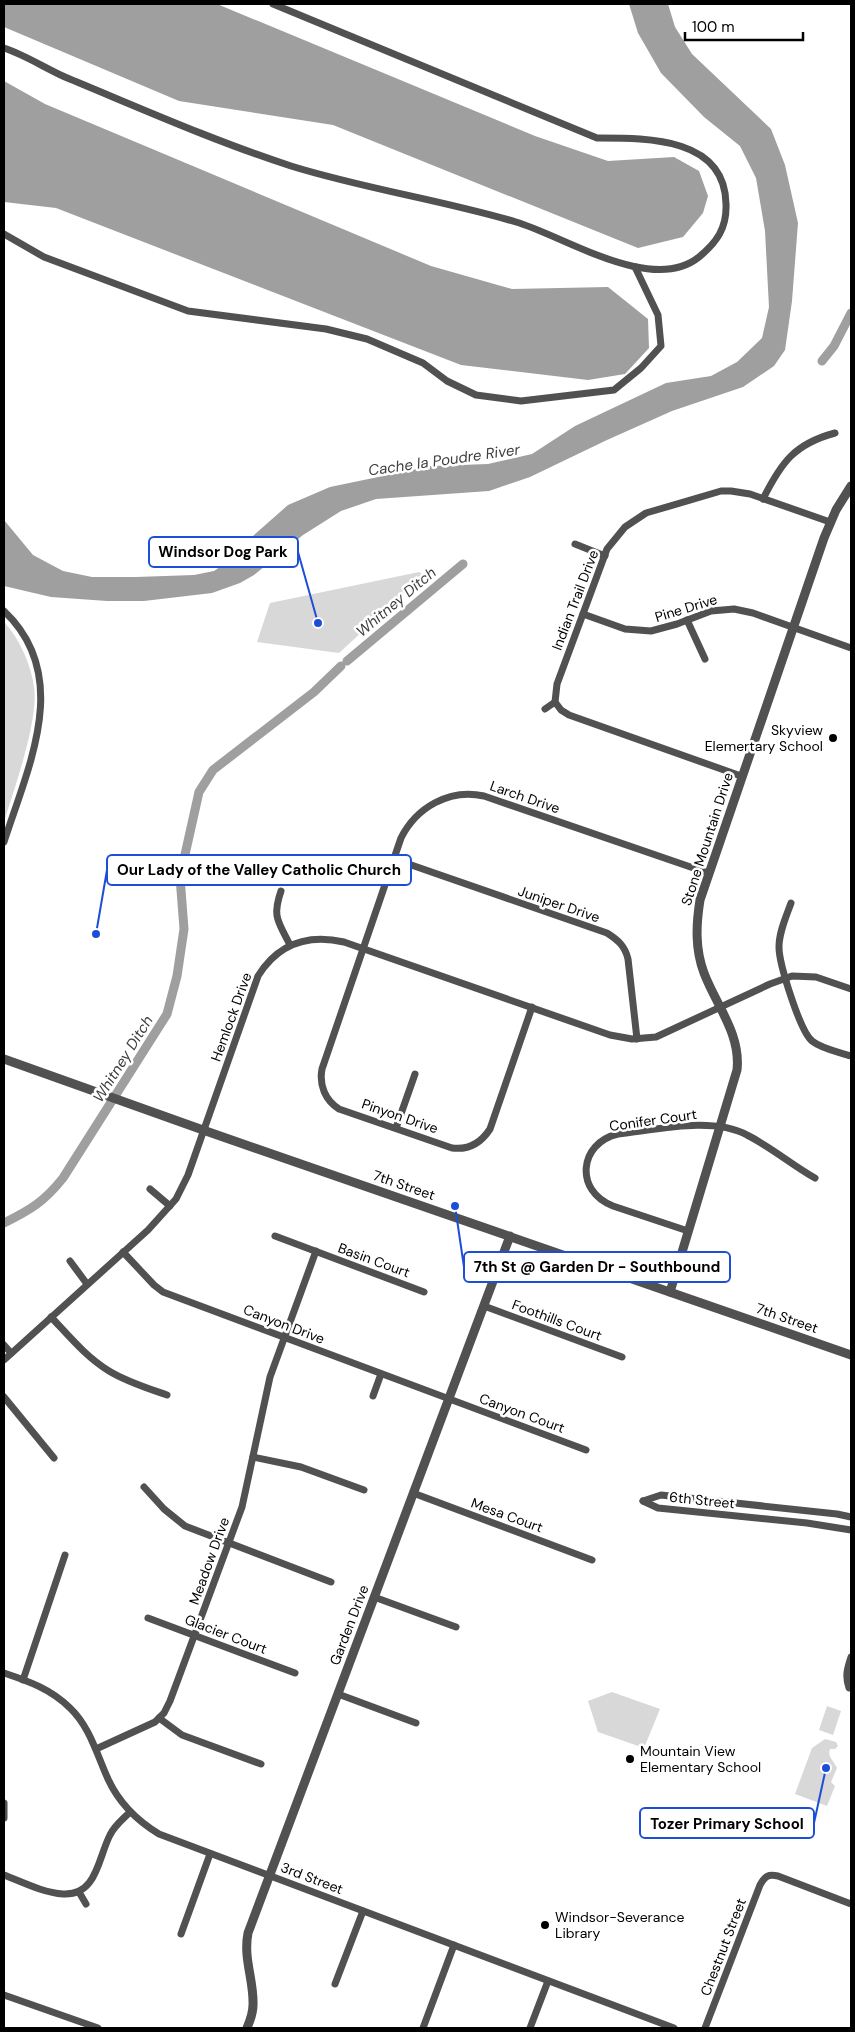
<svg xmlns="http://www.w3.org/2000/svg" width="855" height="2032" font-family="'DM Sans',sans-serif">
<rect width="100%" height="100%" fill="#fff"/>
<g fill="#d8d8d8">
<polygon points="419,572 424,575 339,653 257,642 270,603"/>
<path d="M 4,622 C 20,639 31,665 34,687 C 39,720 14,789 4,822 Z"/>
<polygon points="612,1692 660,1709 644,1748 598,1732 588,1701"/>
<polygon points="827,1706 841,1711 833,1735 819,1730"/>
<path d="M 825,1739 L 836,1742 L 838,1746 L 835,1749 L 830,1749 C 827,1757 834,1761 837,1768 L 831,1782 L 835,1786 L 827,1806 L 795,1794 L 812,1748 Z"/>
</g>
<g fill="#9f9f9f">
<polygon points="4,4 217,4 535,136 608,161 674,157 699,171 708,196 703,213 683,237 638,248 333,125 179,101 4,27"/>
<polygon points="629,4 668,4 675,27 692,54 771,129 785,165 798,223 792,301 785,350 774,366 743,387 672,411 607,440 530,477 489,491 376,499 341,511 303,535 254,575 240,583 212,593 144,601 107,601 51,597 4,586 4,520 33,555 63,571 92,577 136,577 194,575 214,571 234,557 254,535 288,505 330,487 431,466 488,464 532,454 575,426 666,383 711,376 737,362 762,338 769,307 765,231 756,178 740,146 704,117 661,73 638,33"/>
<polygon points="4,81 45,104 431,266 512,289 608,287 648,319 649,348 625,374 588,380 461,365 56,208 4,202"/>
</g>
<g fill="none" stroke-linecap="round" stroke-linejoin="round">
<g stroke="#9f9f9f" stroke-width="9">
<polyline points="822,361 834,346 851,313"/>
<polyline points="347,661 463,564"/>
<path d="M 4,1223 C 30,1210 44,1202 63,1178 L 167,1014 L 177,976 L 184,929 L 180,877 L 199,792 L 213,770 L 314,692 L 341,666"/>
</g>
<g stroke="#515151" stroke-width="7">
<path d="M 4,48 C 25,55 45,68 65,77 C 140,108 214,141 291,166 C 365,189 442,200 516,222 C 564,236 652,295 699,257 C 717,242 727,228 726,204 C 725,137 647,138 597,138 L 273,4"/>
<polyline points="4,234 44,257 188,311 326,329 367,339 423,363 447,381 476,395 521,401 614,390 641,368 661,346 658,315 635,267"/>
<path d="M 763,499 C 781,463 794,444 835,433"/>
<polyline points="575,544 605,556"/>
<path d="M 4,611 C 73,676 28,767 4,842"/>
<polyline points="583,614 625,629 651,631 677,624 711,611 734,609 753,613 851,648"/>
<polyline points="687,620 705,659"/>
<polyline points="545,709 555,702"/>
<polyline points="741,776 569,715 561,710 555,702 557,684 607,549 625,527 646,513 721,491 731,491 750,494 830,522"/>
<path d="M 394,859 L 607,933 C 618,940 625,946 628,959 L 637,1039"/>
<path d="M 281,891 C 272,917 278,921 290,945"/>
<path d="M 791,903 C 786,917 779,932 779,947 C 779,964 800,1031 812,1041 C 822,1049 839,1052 851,1056"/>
<path d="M 532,1007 L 490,1129 C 481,1143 468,1150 452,1148 L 339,1109 C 325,1100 319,1085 322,1069 L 401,838 C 416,808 449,788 484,796 L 708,873"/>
<polyline points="396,1128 415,1074"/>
<polyline points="150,1189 170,1206"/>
<path d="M 688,1231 L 613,1206 C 574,1191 579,1143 618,1134 C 656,1130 712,1116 747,1135 C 771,1147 792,1165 815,1178"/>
<polyline points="275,1236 424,1292"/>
<polyline points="123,1252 154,1285 163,1292 586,1450"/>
<polyline points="70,1261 87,1284"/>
<polyline points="484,1306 622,1357"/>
<path d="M 51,1317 C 69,1336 86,1357 109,1371 C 127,1382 147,1388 167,1395"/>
<polyline points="4,1345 11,1353"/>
<path d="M 4,1360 L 148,1230 L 176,1199 L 188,1175 L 258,976 C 278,944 308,934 344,942 L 610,1035 L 632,1039 L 656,1037 L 770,984 L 792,976 L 816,977 L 851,989"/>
<polyline points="373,1396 381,1374"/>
<polyline points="4,1397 54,1458"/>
<polyline points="253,1457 301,1467 364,1490"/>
<polyline points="144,1487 164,1509 185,1526 331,1582"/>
<polyline points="413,1493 592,1560"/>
<polyline points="643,1501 658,1508 807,1523 851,1530"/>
<polyline points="643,1501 661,1495 837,1514 851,1517"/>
<polyline points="374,1597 456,1627"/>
<polyline points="148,1618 295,1673"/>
<path d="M 4,1673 C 28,1681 51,1689 70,1708 C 90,1727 97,1755 108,1779 C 119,1803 136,1820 159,1834 L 674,2028"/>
<polyline points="23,1680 65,1555"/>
<path d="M 849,1688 C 845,1676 847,1669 851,1657"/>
<polyline points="338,1694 416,1723"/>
<polyline points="159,1718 182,1735 261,1764"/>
<polyline points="96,1749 155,1722 164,1713 170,1701 242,1507 270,1377 316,1251"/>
<polyline points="4,1803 4,1818"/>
<path d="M 4,1875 C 22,1882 44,1893 63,1894 C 97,1896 98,1858 110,1835 C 114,1826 123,1819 130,1812"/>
<polyline points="79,1892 86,1904"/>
<polyline points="181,1934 210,1854"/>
<polyline points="335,1984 363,1911"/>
<polyline points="4,1995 98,2028"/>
<polyline points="423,2028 454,1945"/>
<polyline points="530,2028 548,1981"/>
<path d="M 705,2028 L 760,1885 C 765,1876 768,1874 778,1876 L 851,1904"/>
</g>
<g stroke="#515151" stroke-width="9">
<polyline points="4,1059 203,1130 851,1355"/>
<path d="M 670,1292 L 737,1070 C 741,1034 716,1005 704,973 C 695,949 696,925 700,900 L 824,538 L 836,510 L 851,486"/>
<path d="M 247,2028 C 250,2021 253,2013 253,2005 C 254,1980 243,1959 248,1933 L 510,1236"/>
</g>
</g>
<g fill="#000" stroke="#fff" stroke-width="2">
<circle cx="833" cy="738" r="5"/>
<circle cx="630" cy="1759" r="5"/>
<circle cx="545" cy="1925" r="5"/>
</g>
<g text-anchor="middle" stroke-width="5" stroke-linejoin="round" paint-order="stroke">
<g font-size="14" fill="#000" stroke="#fff">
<text transform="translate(575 600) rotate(-69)" y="5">Indian Trail Drive</text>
<text transform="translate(686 608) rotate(-17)" y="5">Pine Drive</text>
<text transform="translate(525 797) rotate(19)" y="5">Larch Drive</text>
<text transform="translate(707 839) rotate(-72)" y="5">Stone Mountain Drive</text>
<text transform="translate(559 904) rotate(19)" y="5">Juniper Drive</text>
<text transform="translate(231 1017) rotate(-70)" y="5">Hemlock Drive</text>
<text transform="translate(400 1116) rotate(19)" y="5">Pinyon Drive</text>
<text transform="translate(653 1120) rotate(-8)" y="5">Conifer Court</text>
<text transform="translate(404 1185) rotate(19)" y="5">7th Street</text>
<text transform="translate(374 1260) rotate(20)" y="5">Basin Court</text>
<text transform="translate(787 1318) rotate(19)" y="5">7th Street</text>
<text transform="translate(557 1320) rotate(20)" y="5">Foothills Court</text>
<text transform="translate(284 1324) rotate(21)" y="5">Canyon Drive</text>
<text transform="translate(522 1413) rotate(20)" y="5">Canyon Court</text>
<text transform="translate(702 1500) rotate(6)" y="5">6th Street</text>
<text transform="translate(507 1515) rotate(20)" y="5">Mesa Court</text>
<text transform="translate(209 1561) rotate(-70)" y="5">Meadow Drive</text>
<text transform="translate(349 1625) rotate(-69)" y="5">Garden Drive</text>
<text transform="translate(226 1634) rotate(21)" y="5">Glacier Court</text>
<text transform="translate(312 1878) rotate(21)" y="5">3rd Street</text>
<text transform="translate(723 1947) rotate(-69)" y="5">Chestnut Street</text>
</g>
<g font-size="14" fill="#000" stroke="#fff" text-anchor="start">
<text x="823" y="735" text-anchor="end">Skyview<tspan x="823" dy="16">Elemertary School</tspan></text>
<text x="640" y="1756">Mountain View<tspan x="640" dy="16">Elementary School</tspan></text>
<text x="555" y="1922">Windsor-Severance<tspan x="555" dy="16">Library</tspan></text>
</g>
<g font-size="15" font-style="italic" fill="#404040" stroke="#fff">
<text transform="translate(444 460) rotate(-8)" y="5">Cache la Poudre River</text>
<text transform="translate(396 602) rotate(-40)" y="5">Whitney Ditch</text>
<text transform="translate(123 1059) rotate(-58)" y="5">Whitney Ditch</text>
</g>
</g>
<path fill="none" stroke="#1d4ed8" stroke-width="2" d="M318 623L298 552M96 934L107 870M455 1206L464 1267M826 1768L814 1823"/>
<g fill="#1d4ed8" stroke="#fff" stroke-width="2">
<circle cx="318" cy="623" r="5"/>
<circle cx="96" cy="934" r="5"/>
<circle cx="455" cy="1206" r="5"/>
<circle cx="826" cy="1768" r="5"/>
</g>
<g fill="#fff" stroke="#1d4ed8" stroke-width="2">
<rect x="149" y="537" width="149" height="30" rx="5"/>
<rect x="107" y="855" width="304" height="30" rx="5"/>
<rect x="464" y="1252" width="266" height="30" rx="5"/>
<rect x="640" y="1808" width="174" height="30" rx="5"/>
</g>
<g font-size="15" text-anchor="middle" font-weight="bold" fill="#000">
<text x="223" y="557">Windsor Dog Park</text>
<text x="259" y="875">Our Lady of the Valley Catholic Church</text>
<text x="597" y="1272">7th St @ Garden Dr - Southbound</text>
<text x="727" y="1829">Tozer Primary School</text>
</g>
<rect width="855" height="2032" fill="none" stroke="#000000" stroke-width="10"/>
<path d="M685 32v8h118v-8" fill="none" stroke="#000000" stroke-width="2.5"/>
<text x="692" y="32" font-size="15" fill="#000000" stroke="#ffffff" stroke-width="4" paint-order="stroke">100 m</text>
</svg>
